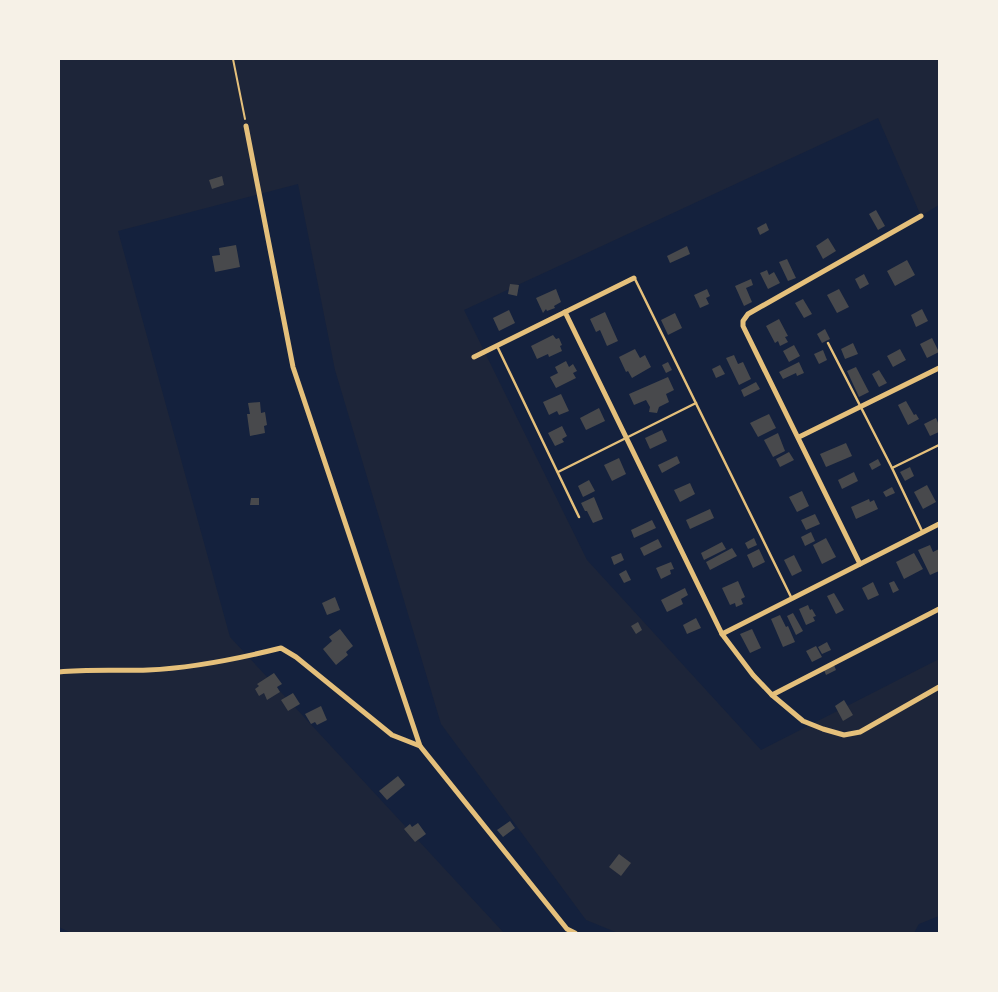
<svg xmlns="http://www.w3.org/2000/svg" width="998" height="992" font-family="Lato,sans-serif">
<rect width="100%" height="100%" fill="#14213d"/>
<polygon fill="#1d2539" points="59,59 939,59 939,205 921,216 878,118 464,310 587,560 761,750 939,659 939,916 919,924 914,933 618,933 586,920 441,724 335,370 298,184 118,231 230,637 504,933 71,933 59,927"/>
<g fill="#48494c">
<polygon points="222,176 224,185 212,189 209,180"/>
<polygon points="876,210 885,226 878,230 869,214"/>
<polygon points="766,223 769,230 760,235 757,228"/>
<polygon points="828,238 836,251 823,259 816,246"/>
<polygon points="236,245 240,267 215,272 212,256 220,255 219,248"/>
<polygon points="687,246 690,254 670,263 667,256"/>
<polygon points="787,259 796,278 788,281 779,262"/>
<polygon points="907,260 915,275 895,286 887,271"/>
<polygon points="767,270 769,275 774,272 780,283 768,289 760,273"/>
<polygon points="864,274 869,284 860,289 855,279"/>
<polygon points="751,279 753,285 746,288 752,302 744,306 735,286"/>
<polygon points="510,284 519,285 517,296 508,294"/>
<polygon points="556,289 561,302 554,306 555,308 547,311 546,309 543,313 536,298"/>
<polygon points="707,289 710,296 706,298 709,304 700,308 694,295"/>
<polygon points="839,289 849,307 837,313 827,295"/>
<polygon points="803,299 812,314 804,318 795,303"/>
<polygon points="922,309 928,321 916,327 911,315"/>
<polygon points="509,310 515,323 499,331 493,318"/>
<polygon points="605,312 618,341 607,346 600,330 596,332 590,319"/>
<polygon points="675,313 682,328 668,335 661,320"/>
<polygon points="779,319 788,336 785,337 788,342 780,346 778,341 775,343 766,326"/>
<polygon points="825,329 830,339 822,343 817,334"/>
<polygon points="553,335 556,339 559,338 562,345 560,346 562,351 549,357 548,354 537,359 531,346"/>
<polygon points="932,338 939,352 927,358 920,344"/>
<polygon points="853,343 858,354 845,359 841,349"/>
<polygon points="794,345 800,356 789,362 783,351"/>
<polygon points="635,349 640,358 645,355 651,367 632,378 628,371 626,372 619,357"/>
<polygon points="900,349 906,360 893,367 887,356"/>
<polygon points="823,350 827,360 819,364 814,354"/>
<polygon points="734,355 738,364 743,362 751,379 739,385 726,358"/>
<polygon points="566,361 569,367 573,364 577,371 573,373 576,378 556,388 550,377 558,373 555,367"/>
<polygon points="668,362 672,370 666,373 662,365"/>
<polygon points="799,362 804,373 797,376 796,373 783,379 779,372"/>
<polygon points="720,365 725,374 716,378 712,369"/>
<polygon points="856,367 869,392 859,397 847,371"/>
<polygon points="879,370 887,383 879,387 872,374"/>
<polygon points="668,377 674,390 666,394 669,402 659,407 657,413 649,412 650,407 646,400 634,405 629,394"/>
<polygon points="756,382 760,389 744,397 741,390"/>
<polygon points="561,394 569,411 559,415 557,411 549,415 543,402"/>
<polygon points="906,401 914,415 916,414 919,419 908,425 898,405"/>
<polygon points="260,402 261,413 265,412 267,425 264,426 265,433 250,436 247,414 250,414 248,403"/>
<polygon points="599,408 605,421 586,430 580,418"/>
<polygon points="769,414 776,428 758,437 750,423"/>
<polygon points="936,418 939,425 939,432 930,436 924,424"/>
<polygon points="562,426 567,436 562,439 564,442 555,446 548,433"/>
<polygon points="662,430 667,441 650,449 645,438"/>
<polygon points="778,433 785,451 773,457 764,440"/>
<polygon points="846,443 852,456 826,467 820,454"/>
<polygon points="789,452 794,460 780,467 776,459"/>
<polygon points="677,456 680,463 662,473 658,465"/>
<polygon points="619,458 626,474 612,481 604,465"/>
<polygon points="878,459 881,465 872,470 869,464"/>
<polygon points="910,467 914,476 905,481 900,472"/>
<polygon points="854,472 858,481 842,489 838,480"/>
<polygon points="589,480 595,491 583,497 578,486"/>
<polygon points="690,483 695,494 680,502 674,490"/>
<polygon points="927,485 936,502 923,509 914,492"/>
<polygon points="892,487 895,493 886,497 883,492"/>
<polygon points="802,491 809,506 797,512 789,497"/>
<polygon points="594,497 603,519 593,523 587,511 585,511 581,503"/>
<polygon points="251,498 259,498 259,505 250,505"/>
<polygon points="869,499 870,502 874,500 878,509 856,519 851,507"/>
<polygon points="710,509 714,518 690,529 686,520"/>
<polygon points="815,514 820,524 806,530 801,520"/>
<polygon points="652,520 656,528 634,538 631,530"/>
<polygon points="811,532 815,541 805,546 801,537"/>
<polygon points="754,538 757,545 748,549 745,543"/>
<polygon points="826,538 836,557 822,564 813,545"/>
<polygon points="658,539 662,547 644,556 640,548"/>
<polygon points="722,542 726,549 704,560 701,553"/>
<polygon points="930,545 933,552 939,549 939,571 930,575 918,550"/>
<polygon points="732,548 737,556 710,570 706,562"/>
<polygon points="759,549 765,562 753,568 747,555"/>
<polygon points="621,553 624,560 614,565 611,557"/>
<polygon points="914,553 923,569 904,579 896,562"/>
<polygon points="794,555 802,571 792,576 784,560"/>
<polygon points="671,562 674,569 670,570 671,574 661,579 656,568"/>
<polygon points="626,570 631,580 624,583 619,574"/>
<polygon points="738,581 745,597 741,599 743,604 736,607 735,603 730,605 722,588"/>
<polygon points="894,581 899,590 893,593 889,583"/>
<polygon points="873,582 879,595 868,600 862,588"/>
<polygon points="685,588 688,595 681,599 683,604 667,612 661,600"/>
<polygon points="834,593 844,610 836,614 827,596"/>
<polygon points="335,597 340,610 327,615 322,603"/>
<polygon points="808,605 810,610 812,609 816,616 813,617 815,621 806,625 799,609"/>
<polygon points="793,613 803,631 796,635 787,616"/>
<polygon points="780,615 786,627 788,626 795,642 783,647 771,619"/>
<polygon points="696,618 701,628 687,634 683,625"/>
<polygon points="638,622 642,630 636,634 631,626"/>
<polygon points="340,629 353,646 346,652 348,655 336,665 323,649 332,641 329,637"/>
<polygon points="752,629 761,648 750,653 740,634"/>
<polygon points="827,642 831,650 822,654 818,647"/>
<polygon points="816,646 822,657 812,662 806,651"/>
<polygon points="834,665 836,670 826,675 824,670"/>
<polygon points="274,673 282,684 277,687 280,692 267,700 264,693 259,696 255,689 259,686 257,684"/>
<polygon points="293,693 300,704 288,711 281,700"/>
<polygon points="844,700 853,715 843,721 835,706"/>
<polygon points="321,706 327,720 317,725 315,722 311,724 305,714"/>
<polygon points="398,776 405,785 387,800 379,791"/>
<polygon points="510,821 515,828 503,837 497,830"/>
<polygon points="418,823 426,834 415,842 404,829 410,824 412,827"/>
<polygon points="619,854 631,863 621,876 609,867"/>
</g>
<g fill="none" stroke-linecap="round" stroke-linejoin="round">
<polyline stroke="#e5c07b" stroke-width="2" points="233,59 245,119"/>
<g stroke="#e5c07b" stroke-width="2.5">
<polyline points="635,279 791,597"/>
<polyline points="828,343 892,468 922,531"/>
<polyline points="497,346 579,517"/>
<polyline points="892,468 939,445"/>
<polyline points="558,472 696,403"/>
</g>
<g stroke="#e5c07b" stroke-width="5">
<polyline points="246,126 293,367 420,746"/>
<polyline points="565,312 722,634 753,675 772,695 803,721 823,729 844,735 860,732 939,687"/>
<polyline points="474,357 634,278"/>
<polyline points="799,437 939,368"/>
<polyline points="860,564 743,326 743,321 748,314 921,216"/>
<polyline points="722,634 939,524"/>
<path d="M 59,672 C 88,669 118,671 148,670 C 193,668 237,659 281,648 L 296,657 L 392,735 L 420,746 L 567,929 L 575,933"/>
<polyline points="772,695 939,609"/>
</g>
</g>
<rect width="998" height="992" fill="none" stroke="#f6f1e7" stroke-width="120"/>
</svg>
